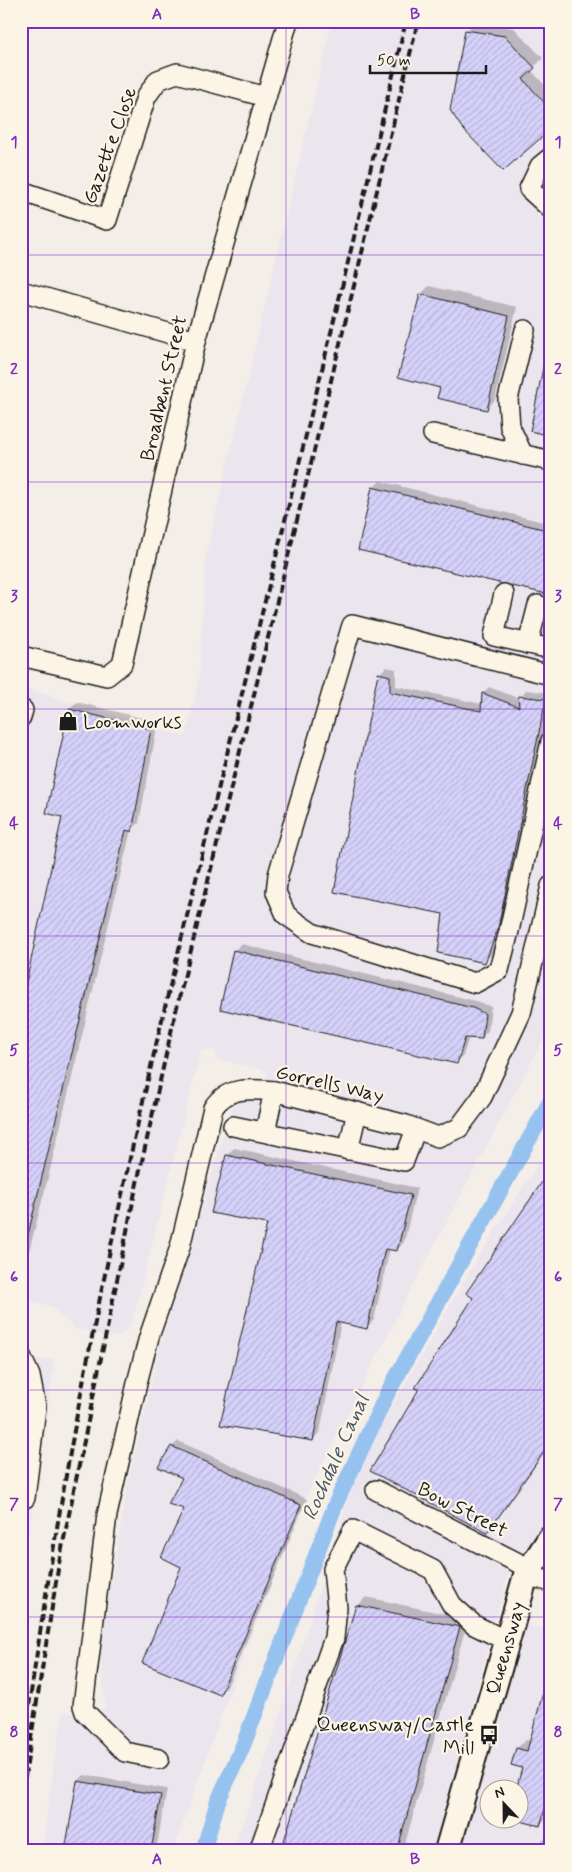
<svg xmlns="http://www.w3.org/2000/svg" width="572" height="1872" font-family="Mynerve,sans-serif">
<defs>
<pattern id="building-hatch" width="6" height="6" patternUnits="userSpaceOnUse" patternTransform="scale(1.25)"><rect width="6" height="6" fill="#d5d1fa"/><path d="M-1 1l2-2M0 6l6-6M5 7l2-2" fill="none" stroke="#b6b3d6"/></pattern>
</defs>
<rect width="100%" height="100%" fill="#f4eee9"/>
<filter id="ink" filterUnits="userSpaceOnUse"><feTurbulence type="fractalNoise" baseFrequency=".02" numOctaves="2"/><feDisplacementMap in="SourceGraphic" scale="10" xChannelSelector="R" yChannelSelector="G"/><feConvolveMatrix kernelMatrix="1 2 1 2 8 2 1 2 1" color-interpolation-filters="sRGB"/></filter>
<g filter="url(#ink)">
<g fill="#ebe5ee" fill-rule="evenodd">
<polygon points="332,21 551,21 551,1025 408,1295 305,1499 237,1672 173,1851 42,1851 52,1775 63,1712 95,1716 105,1707 101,1657 108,1600 128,1483 161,1342 231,1110 241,1098 261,1100 268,1071 215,1059 217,1051 201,1050 133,1320 124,1333 117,1337 110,1337 76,1329 50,1306 21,1299 21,687 186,737 199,678 206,555"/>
<polygon points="551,1144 551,1513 509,1572 432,1851 233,1851 278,1722 360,1462 478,1257"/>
<polygon points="54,1359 54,1367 28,1536 21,1594 21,1365 33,1360"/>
<path d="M 521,1623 L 551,1630 L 551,1851 L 458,1851 ZM 490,1790 L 520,1790 L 520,1820 L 490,1820 Z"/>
</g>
<g fill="#0003">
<polygon points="544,21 551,21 551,29"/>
<polygon points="475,22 514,28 543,58 531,70 551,92 551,128 466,31"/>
<polygon points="429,286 517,307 495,400 486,409 441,387 421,294"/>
<polygon points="551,339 551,435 532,430"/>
<polygon points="380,481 551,524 551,594 373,488"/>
<polygon points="386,667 396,669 396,686 482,704 483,693 489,687 520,699 526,690 551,693 504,921 491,955 485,962 444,913 335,891 380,673"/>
<polygon points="77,702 158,722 139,823 131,830 49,1174 21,1282 21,1011 64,816 47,812 70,709"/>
<polygon points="241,944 480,1002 491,1007 488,1031 481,1038 469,1037 463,1056 456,1063 234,951"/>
<polygon points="234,1148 417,1188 404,1242 397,1250 390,1248 374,1320 366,1328 341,1322 320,1432 313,1440 269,1223 213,1212 227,1155"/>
<polygon points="551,1173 551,1444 495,1523 487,1531 475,1298"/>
<polygon points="178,1441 307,1499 227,1687 220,1693 183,1567 186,1508 184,1478 172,1447"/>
<polygon points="366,1597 468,1619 403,1851 283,1851 357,1606"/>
<polygon points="551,1670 551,1784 542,1817 544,1817 551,1793 551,1808 548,1816 540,1825 520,1819 520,1790 523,1767 517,1748 526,1740 531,1741"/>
<polygon points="84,1775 167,1789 156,1851 66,1851 78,1781"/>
<polygon points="551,1833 551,1851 539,1851 542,1841"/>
</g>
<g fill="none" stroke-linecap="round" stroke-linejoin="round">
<polyline stroke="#96c2f0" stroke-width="16" points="203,1851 218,1801 242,1748 336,1503 387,1394 551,1100"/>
</g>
<g fill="url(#building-hatch)" stroke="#1c1c1c">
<polygon points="465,30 505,36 535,68 523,79 551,110 551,129 503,171 462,128 450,110"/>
<polygon points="420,294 509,316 487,410 437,398 440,388 398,377"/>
<polygon points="545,358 551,359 551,436 530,431"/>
<polygon points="372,487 551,531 551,595 358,550"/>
<polygon points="378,673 390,676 390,692 481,711 482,693 519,707 518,696 546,699 498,928 485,963 438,953 443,914 334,892"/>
<polygon points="69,709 151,729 132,832 126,830 25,1247 21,1247 21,1006 62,817 46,813"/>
<polygon points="233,950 473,1008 485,1014 482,1039 465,1038 457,1064 220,1009"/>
<polygon points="226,1155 411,1195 397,1251 385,1249 367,1329 336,1322 313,1441 220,1425 267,1224 211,1213"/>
<polygon points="551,1169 551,1442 487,1533 370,1471 419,1389 415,1388 473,1298 466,1293"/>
<polygon points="171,1446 301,1505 220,1695 142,1663 181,1567 161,1557 184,1509 168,1504 182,1478 158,1467"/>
<polygon points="356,1605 460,1627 397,1851 281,1851"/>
<polygon points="547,1678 551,1679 551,1788 540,1826 520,1821 520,1790 516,1790 522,1768 511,1765 516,1748 527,1751"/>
<polygon points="77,1781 161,1795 151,1851 65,1851"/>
</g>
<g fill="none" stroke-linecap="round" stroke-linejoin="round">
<defs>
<g id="minor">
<polyline points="551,157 540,166 529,189 551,209"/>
<polyline points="21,191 107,220 146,97 158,80 177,73 266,97"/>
<polyline points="21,291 196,341"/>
<polyline points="433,434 551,461"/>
<polyline points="523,455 510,427 508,399 525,330"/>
<polyline points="504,594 494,636 551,649"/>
<polyline points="528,644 538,605"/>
<polyline points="21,656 107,676 122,664 196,341 288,21"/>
<polyline points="551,675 352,625 278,875 276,892 286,915 312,933 475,983 499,970 509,931 551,741"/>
<polyline points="21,717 23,710"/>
<polyline points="233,1126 404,1161 416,1129"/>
<polyline points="265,1132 274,1091"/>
<polyline points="348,1150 357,1112"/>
<polyline points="21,1356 30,1376 36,1407 25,1498"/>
<polyline points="376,1490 530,1569"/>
<polyline points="526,1575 551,1582"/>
<path d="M 159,1759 L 125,1752 L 85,1712 L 83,1706 L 107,1515 L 138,1379 L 149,1337 L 180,1247 L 213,1108 C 227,1086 251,1089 274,1091 L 406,1125 L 438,1137 L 459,1128 L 482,1097 L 521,1013 L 551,886"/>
<polyline points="259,1851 334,1638 337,1608 333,1569 353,1530 433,1570 452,1605 474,1625 507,1641"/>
</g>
<polyline id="major" points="447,1851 526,1575 551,1537"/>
</defs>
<use href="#minor" stroke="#1c1c1c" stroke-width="22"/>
<use href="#major" stroke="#1c1c1c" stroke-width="28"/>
<use href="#minor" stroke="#fcf5e5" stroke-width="19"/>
<use href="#major" stroke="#fcf5e5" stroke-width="24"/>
<g stroke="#1c1c1c" stroke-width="4" stroke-dasharray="8 4" stroke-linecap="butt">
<path d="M 29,1706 C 50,1563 74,1420 104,1279 C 148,1066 202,856 254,645 C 306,438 356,229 406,21"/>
<polyline points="21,1801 59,1563 135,1192 174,1019 314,451 418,21"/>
</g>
</g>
</g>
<path fill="none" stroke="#7b2cbf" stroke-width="1" stroke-opacity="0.55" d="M 286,21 L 286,1851M 21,255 L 551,255M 21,482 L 551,482M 21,709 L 551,709M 21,936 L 551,936M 21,1163 L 551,1163M 21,1390 L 551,1390M 21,1617 L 551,1617"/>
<defs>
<symbol id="shop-bare" viewBox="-9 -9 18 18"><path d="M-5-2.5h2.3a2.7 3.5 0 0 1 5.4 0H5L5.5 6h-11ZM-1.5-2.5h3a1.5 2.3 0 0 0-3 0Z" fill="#1c1c1c" stroke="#fcf5e5" stroke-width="2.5" paint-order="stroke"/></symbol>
<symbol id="bus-bare" viewBox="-9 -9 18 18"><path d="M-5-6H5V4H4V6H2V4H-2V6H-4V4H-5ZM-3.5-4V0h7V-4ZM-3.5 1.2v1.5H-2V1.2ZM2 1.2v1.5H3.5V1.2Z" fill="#1c1c1c" stroke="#fcf5e5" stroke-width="2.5" paint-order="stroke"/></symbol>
</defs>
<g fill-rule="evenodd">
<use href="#shop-bare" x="54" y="707" width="28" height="28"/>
<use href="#bus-bare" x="475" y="1721" width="28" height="28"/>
</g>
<g text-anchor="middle" stroke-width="4.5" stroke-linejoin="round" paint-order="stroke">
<g font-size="20" fill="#1c1c1c" stroke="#fcf5e5">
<text transform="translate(109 145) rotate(-70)" y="7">Gazette Close</text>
<text transform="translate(163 388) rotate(-77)" y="7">Broadbent Street</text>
<text transform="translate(330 1083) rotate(13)" y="7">Gorrells Way</text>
<text transform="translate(463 1509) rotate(27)" y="7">Bow Street</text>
<text transform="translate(505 1648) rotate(-74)" y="7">Queensway</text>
</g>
<g font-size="20" fill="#1c1c1c" stroke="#fcf5e5" text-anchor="start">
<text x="83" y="728">Loomworks</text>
<text x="474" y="1731" text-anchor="end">Queensway/Castle<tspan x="474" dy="23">Mill</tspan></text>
</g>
<g font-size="21" font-style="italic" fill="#475666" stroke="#fcf5e5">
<text transform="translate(335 1457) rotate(-66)" y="7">Rochdale Canal</text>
</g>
</g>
<rect width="572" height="1872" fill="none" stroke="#fcf5e5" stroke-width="55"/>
<g transform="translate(504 1804) rotate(338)"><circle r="24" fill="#fcf5e5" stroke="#a29e95"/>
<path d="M0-4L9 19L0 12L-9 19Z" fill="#1c1c1c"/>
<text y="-8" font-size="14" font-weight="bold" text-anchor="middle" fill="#1c1c1c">N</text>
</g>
<path d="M370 65v8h116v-8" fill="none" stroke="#1c1c1c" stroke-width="2.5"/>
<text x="377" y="65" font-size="15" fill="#1c1c1c" stroke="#fcf5e5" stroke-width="4" paint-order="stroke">50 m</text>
<rect x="28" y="28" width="516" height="1816" fill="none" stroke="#7b2cbf" stroke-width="2"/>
<g font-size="16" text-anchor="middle" font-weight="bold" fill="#7b2cbf">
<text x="157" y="19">A</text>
<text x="415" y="19">B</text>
<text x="14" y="147">1</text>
<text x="558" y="147">1</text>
<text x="14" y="374">2</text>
<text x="558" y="374">2</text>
<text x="14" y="601">3</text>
<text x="558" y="601">3</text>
<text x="14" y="828">4</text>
<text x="558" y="828">4</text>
<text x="14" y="1055">5</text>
<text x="558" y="1055">5</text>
<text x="14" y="1282">6</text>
<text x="558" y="1282">6</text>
<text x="14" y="1509">7</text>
<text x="558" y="1509">7</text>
<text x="14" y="1737">8</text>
<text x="558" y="1737">8</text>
<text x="157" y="1864">A</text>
<text x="415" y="1864">B</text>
</g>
</svg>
